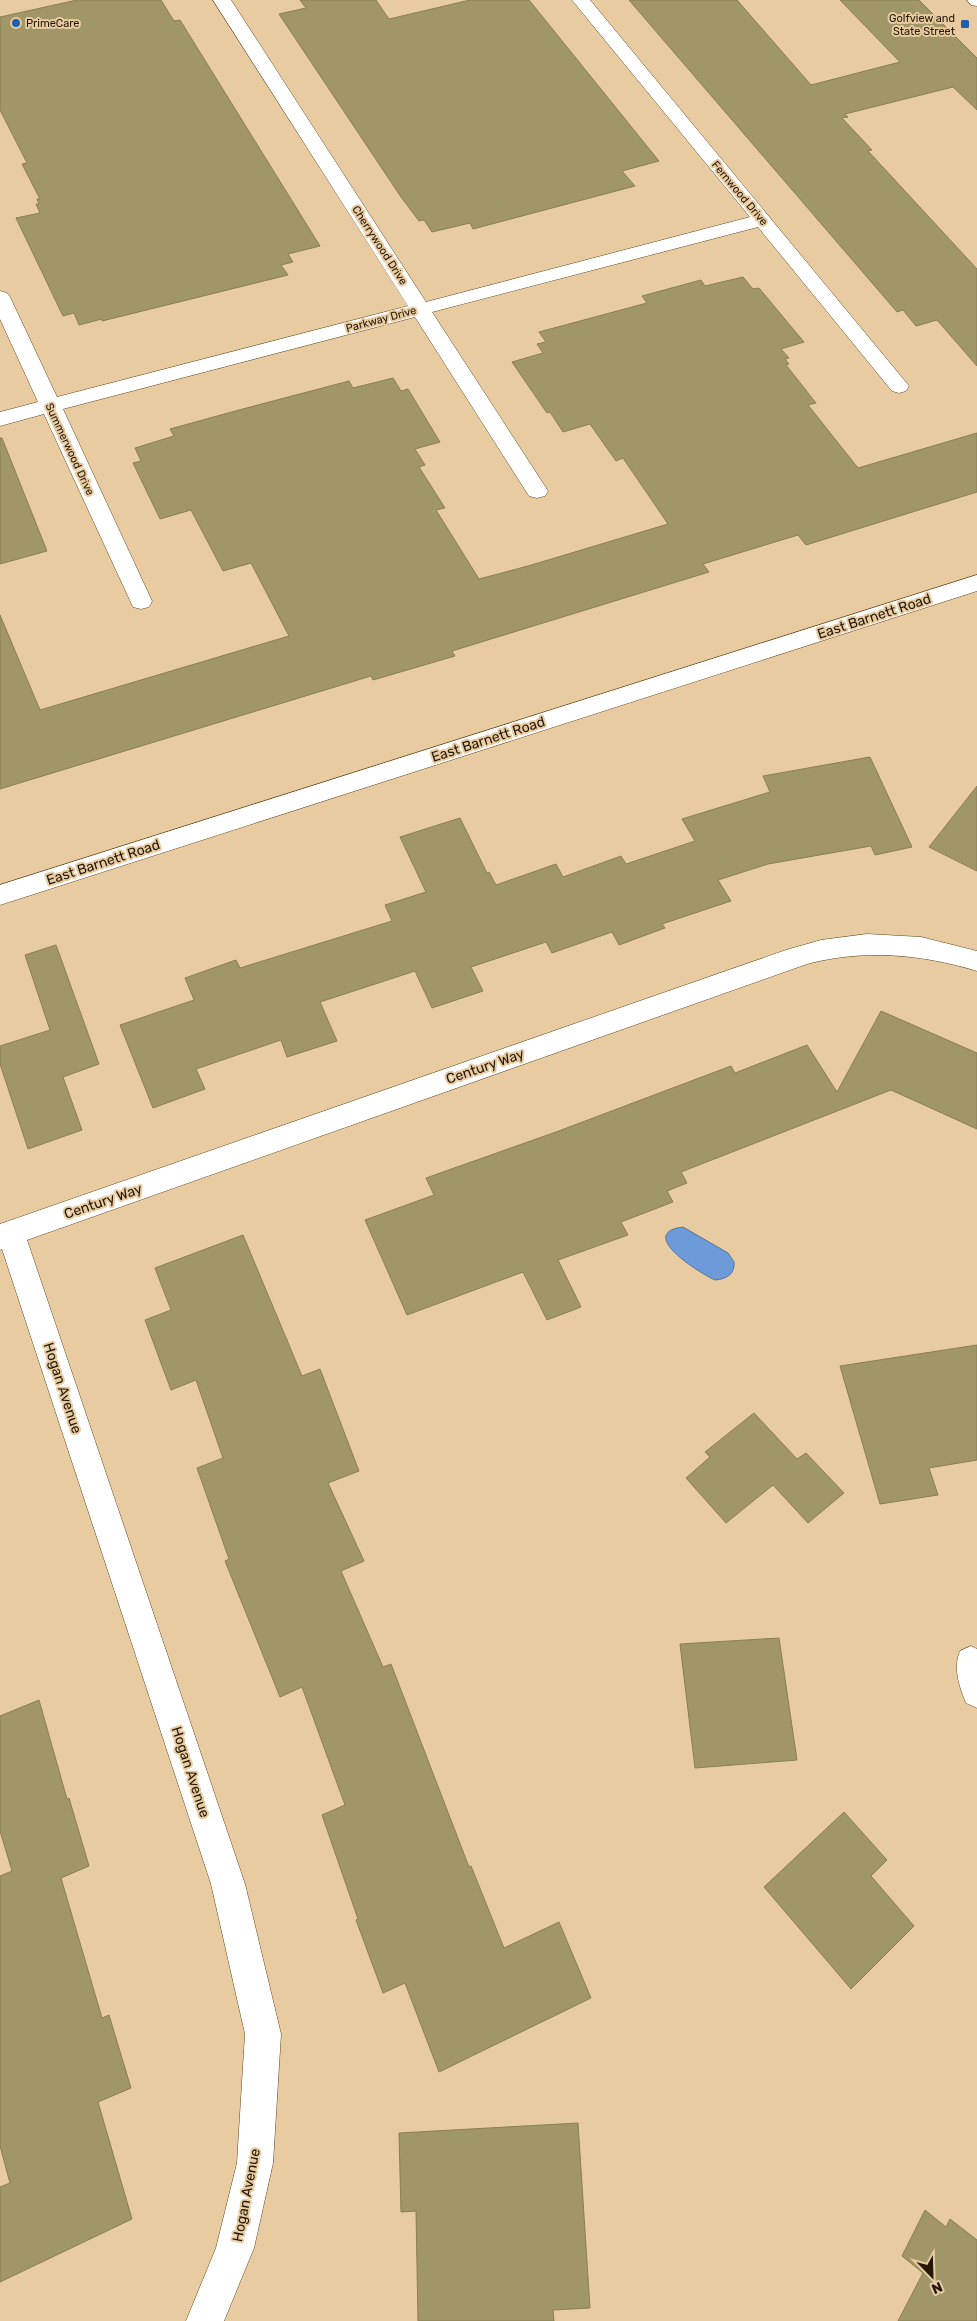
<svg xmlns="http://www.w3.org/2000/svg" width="977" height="2321" font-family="Rubik,sans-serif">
<rect width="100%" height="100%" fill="#e9cba1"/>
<path fill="#6d9bd9" stroke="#56749a" d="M 683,1227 L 728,1253 L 734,1262 C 735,1274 727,1279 715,1280 C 701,1274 635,1233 683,1227 Z"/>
<g fill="#a09667" stroke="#8a7f52">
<polygon points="77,0 161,0 174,21 180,20 320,246 288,254 293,262 281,265 288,275 102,321 102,319 79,325 74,313 63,316 16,218 40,213 36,204 39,204 37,199 40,199 22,164 27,163 0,110 0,17"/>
<polygon points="300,0 376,0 389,19 470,0 529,0 659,161 622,171 635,186 473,229 470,223 432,232 424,220 419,221 401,197 279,14 306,8"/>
<polygon points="629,0 737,0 811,85 900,62 840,0 919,0 977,58 977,110 953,87 845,114 848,117 842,118 872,150 868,151 977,269 977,366 937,320 916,326 903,310 897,312"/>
<polygon points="743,277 753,289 759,288 804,342 781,349 789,358 785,359 789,364 786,365 816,403 808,405 858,468 977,433 977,492 806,545 798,535 703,564 709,572 452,651 455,656 373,680 371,676 0,789 0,615 40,710 289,636 251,563 223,571 191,510 160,519 133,463 141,461 135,448 174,436 170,429 239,410 349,381 353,388 393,378 401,391 408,389 440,442 415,449 425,465 419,467 445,508 436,510 479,579 528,566 668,524 623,458 616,461 590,424 563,432 550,412 547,413 512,362 543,353 537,344 546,342 539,332 647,303 642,296 701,280 705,286"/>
<polygon points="0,438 2,438 47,551 0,564"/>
<polygon points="870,757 912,847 875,855 871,846 768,864 718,880 731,901 662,924 665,928 619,945 612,932 552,953 546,942 471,967 483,991 432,1008 415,971 320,1002 337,1041 287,1057 281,1040 196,1069 205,1089 153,1108 120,1025 194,1000 185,978 236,960 240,968 392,921 385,905 426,892 400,837 460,818 487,873 489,872 496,885 556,864 563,877 621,856 626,864 695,841 682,819 770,792 763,776"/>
<polygon points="977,786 977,871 929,847"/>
<polygon points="56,945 99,1064 63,1077 82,1130 28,1149 0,1064 0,1046 50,1030 25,955"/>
<polygon points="881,1011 977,1053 977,1129 891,1090 681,1172 687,1183 667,1191 673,1202 621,1222 628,1235 558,1260 581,1307 547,1320 523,1272 407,1315 365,1220 434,1195 426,1178 556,1132 731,1066 735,1073 807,1045 837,1092"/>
<polygon points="243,1235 302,1376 320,1369 359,1471 328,1483 364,1561 341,1571 383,1667 391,1664 469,1867 471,1866 504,1948 559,1922 591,1998 439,2072 405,1983 383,1993 356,1920 358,1919 322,1815 345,1805 302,1687 280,1697 225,1561 229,1559 197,1468 223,1458 196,1380 171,1390 145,1320 171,1310 155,1268"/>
<polygon points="977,1345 977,1460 929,1468 938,1495 880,1504 840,1366"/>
<polygon points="754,1413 797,1459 806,1453 844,1493 808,1523 773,1485 726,1523 686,1478 710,1457 705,1452"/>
<polygon points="779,1638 797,1760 695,1768 680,1644"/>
<polygon points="39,1700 67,1799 69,1798 89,1866 61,1878 102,2018 109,2015 131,2088 98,2102 132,2219 0,2282 0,2187 10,2183 0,2146 0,1876 12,1871 0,1831 0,1716"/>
<polygon points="844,1812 887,1860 871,1876 914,1926 851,1989 764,1887"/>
<polygon points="578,2123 590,2308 553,2310 554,2321 418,2321 416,2211 401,2212 399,2133"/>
<polygon points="925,2210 946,2227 950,2219 977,2240 977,2321 898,2321 923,2273 902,2256"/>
</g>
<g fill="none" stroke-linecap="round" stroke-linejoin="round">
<defs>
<g id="minor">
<polygon points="213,0 231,0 426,302 750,217 572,0 590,0 909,386 906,391 899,393 892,391 758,227 432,312 548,491 545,496 537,498 529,496 415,317 63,409 152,601 149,607 141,609 133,607 44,414 0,426 0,412 38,402 0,319 0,291 7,293 10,297 57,397 408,306"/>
<polygon points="967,0 977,0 977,6 971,5"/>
<path d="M 867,934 L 921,937 L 977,951 L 977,971 C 921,954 864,949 807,964 L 27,1240 L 245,1884 L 281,2034 L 273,2163 L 254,2248 L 224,2321 L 186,2321 L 216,2248 L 237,2163 L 245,2034 L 211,1884 L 2,1249 L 0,1250 L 0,1224 L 786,950 L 821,940 Z"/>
<path d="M 971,1646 L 977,1649 L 977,1708 L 966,1703 C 959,1686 953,1668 960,1651 Z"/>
</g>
<polygon id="major" points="977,575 977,591 0,905 0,885"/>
</defs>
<use href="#minor" stroke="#624821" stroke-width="1"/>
<use href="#major" stroke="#624821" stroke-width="1"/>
<use href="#minor" fill="#fff" fill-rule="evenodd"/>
<use href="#major" fill="#fff" fill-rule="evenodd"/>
</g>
<g fill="#205fb0" stroke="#e9cba1" stroke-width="2">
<circle cx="16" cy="23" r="5"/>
<rect x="960" y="19" width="10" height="10" rx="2.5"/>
</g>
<g text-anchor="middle" stroke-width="4" stroke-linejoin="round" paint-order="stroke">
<g font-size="11" fill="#221808" stroke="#e9cba1" text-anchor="end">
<text x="955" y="22">Golfview and<tspan x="955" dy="13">State Street</tspan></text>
<text x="26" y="27" text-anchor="start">PrimeCare</text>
</g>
<g font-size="11" fill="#221808" stroke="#e9cba1">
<text transform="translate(740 193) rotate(50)" y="4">Fernwood Drive</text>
<text transform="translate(380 245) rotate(57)" y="4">Cherrywood Drive</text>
<text transform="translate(381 319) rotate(-15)" y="4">Parkway Drive</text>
<text transform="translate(70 449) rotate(65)" y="4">Summerwood Drive</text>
</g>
<g font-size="14" fill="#221808" stroke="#e9cba1">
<text transform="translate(874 616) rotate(-18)" y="5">East Barnett Road</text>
<text transform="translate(488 739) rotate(-18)" y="5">East Barnett Road</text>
<text transform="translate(103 862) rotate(-18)" y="5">East Barnett Road</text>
<text transform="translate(485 1066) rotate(-19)" y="5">Century Way</text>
<text transform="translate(103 1201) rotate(-19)" y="5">Century Way</text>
<text transform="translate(63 1388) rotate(72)" y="5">Hogan Avenue</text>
<text transform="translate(191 1772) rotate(72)" y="5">Hogan Avenue</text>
<text transform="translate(246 2195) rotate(-79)" y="5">Hogan Avenue</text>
</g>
</g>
<g transform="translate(932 2276) rotate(157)" stroke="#e9cba1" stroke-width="4" paint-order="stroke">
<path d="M0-4L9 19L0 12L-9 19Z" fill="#221808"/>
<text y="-8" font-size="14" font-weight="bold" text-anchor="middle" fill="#221808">N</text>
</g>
</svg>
